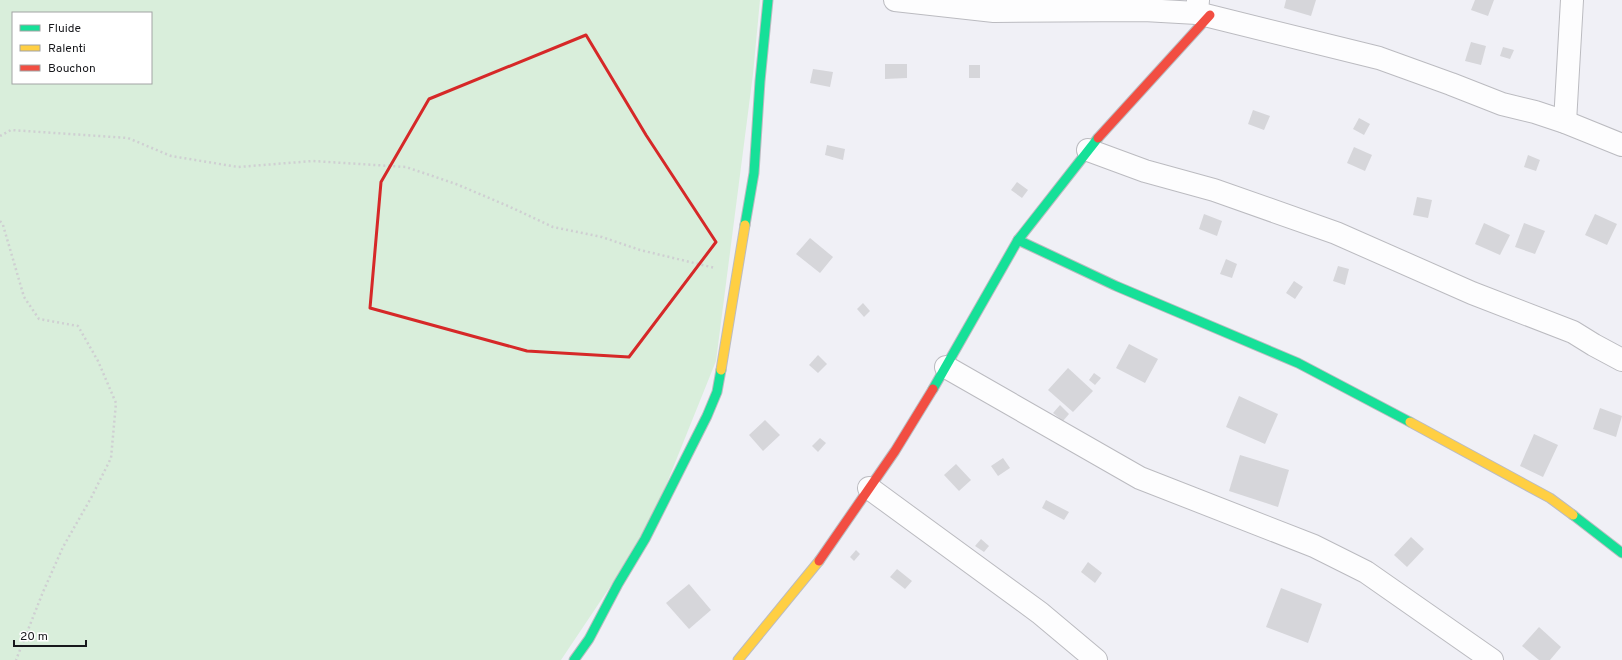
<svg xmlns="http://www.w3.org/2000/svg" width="1622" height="660" font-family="Overpass,sans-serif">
<rect width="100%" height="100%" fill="#f0f0f6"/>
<path fill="#d9eedb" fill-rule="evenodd" d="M 0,0 L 760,0 L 753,74 L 716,361 L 648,530 L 561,660 L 0,660 ZM 13,13 L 151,13 L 151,83 L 13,83 Z"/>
<g fill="#d6d6da">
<polygon points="1286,0 1316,0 1311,16 1284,8"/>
<polygon points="1475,0 1494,0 1488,16 1471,10"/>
<polygon points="1471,42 1486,46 1481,65 1465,61"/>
<polygon points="1503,47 1514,50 1510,59 1500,56"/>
<polygon points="885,64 907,64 907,78 885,79"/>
<rect x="969" y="65" width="11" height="13"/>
<polygon points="813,69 833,72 830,87 810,83"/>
<polygon points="1253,110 1270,116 1264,130 1248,124"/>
<polygon points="1359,118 1370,124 1364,135 1353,129"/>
<polygon points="827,145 845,149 843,160 825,155"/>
<polygon points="1354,147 1372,155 1365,171 1347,163"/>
<polygon points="1528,155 1540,160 1536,171 1524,167"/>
<polygon points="1017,182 1028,190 1022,198 1011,190"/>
<polygon points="1417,197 1432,200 1428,218 1413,215"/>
<polygon points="1204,214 1222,221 1217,236 1199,229"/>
<polygon points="1595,214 1617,224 1607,245 1585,235"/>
<polygon points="1484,223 1510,235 1500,255 1475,244"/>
<polygon points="1524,223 1545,231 1535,254 1515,247"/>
<polygon points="810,238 833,257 820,273 796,254"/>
<polygon points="1226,259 1237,264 1232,278 1220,274"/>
<polygon points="1338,266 1349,269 1345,285 1333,281"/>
<polygon points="1294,281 1303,287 1295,299 1286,293"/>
<polygon points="863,303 870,311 864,317 857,309"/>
<polygon points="1129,344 1158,359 1145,383 1116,368"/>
<polygon points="818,355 827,364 818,373 809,365"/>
<polygon points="1068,368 1093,391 1073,412 1048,390"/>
<polygon points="1094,373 1101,378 1095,385 1089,380"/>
<polygon points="1239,396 1278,414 1265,444 1226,427"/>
<polygon points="1060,405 1069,414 1063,421 1053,413"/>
<polygon points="1600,408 1622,416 1616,437 1593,429"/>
<polygon points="765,420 780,435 763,451 749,435"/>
<polygon points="1534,434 1558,445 1543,477 1520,466"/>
<polygon points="820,438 826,443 818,452 812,446"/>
<polygon points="1240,455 1289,470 1278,507 1229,491"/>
<polygon points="1003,458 1010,468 998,476 991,466"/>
<polygon points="956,464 971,480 959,491 944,475"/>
<polygon points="1046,500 1069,512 1064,520 1042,508"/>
<polygon points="1411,537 1424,549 1407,567 1394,555"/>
<polygon points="981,539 989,546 984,552 975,546"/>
<polygon points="856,550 860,554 854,561 850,557"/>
<polygon points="1088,562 1102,573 1095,583 1081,572"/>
<polygon points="897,569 912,581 905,589 890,577"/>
<polygon points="689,584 711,610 689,629 666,603"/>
<polygon points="1281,588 1322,604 1308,643 1266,627"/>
<polygon points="1539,627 1561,647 1550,660 1539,660 1522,646"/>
</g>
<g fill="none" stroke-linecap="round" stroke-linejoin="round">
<defs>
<g id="street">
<polyline points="895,0 994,11 1144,10 1197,13"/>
<polyline points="1198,0 1197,13 1379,58 1451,84 1502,104 1535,112 1565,122 1622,145"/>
<polyline points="1565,122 1572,0"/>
<polyline points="1088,150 1145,171 1214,190 1336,233 1472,293 1573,332 1594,345 1622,360"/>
<polyline points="946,367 1140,478 1314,546 1366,572 1492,660"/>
<polyline points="869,488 1040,613 1096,660"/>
</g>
<g id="fast">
<polyline points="745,225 754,173 760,81 768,0"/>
<polyline points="1018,240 1116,286 1298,363 1410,422"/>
<polyline points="933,389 1018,240 1098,138"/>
<polyline points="1573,515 1622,553"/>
<polyline points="574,660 589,639 618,584 645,539 707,416 717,392 721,370"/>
</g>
<g id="slow">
<polyline points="721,370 745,225"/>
<polyline points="1410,422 1550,498 1573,515"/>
<polyline points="738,660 819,561"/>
</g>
<g id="jam">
<polyline points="1098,138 1210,15"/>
<polyline points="819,561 895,451 933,389"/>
</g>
</defs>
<use href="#street" stroke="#bbbbc0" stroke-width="24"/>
<use href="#fast" stroke="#bbbbc0" stroke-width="11"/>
<use href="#slow" stroke="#bbbbc0" stroke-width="11"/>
<use href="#jam" stroke="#bbbbc0" stroke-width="11"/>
<g stroke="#cfcfd2" stroke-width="2.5" stroke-dasharray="2 3" stroke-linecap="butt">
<polyline points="0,136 11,130 128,138 171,156 238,167 313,161 406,167 456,184 508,206 553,227 602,237 640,250 715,268"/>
<polyline points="0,221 3,225 24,297 39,319 78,326 98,361 116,403 111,458 91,498 63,547 43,592 16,660"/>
</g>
<use href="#street" stroke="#fdfdfe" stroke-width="22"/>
<use href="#fast" stroke="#16e098" stroke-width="9"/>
<use href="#slow" stroke="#ffcf43" stroke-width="9"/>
<use href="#jam" stroke="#f24e42" stroke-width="9"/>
</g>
<path fill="none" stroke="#d62828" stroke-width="3" stroke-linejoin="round" d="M 586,35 L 646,135 L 716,242 L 629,357 L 527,351 L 370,308 L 381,182 L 429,99 Z"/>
<rect x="12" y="12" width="140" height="72" fill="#ffffff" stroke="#a2a3a4"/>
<rect x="20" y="25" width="20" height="6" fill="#16e098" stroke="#a2a3a4"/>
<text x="48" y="32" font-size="12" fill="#17181c">Fluide</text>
<rect x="20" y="45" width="20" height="6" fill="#ffcf43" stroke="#a2a3a4"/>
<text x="48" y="52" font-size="12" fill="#17181c">Ralenti</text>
<rect x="20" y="65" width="20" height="6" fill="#f24e42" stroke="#a2a3a4"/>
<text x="48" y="72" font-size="12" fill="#17181c">Bouchon</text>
<path d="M14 640v6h72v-6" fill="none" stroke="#17181c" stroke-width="2"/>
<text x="20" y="640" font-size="12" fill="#17181c" stroke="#ffffff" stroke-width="3" paint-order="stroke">20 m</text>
</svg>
